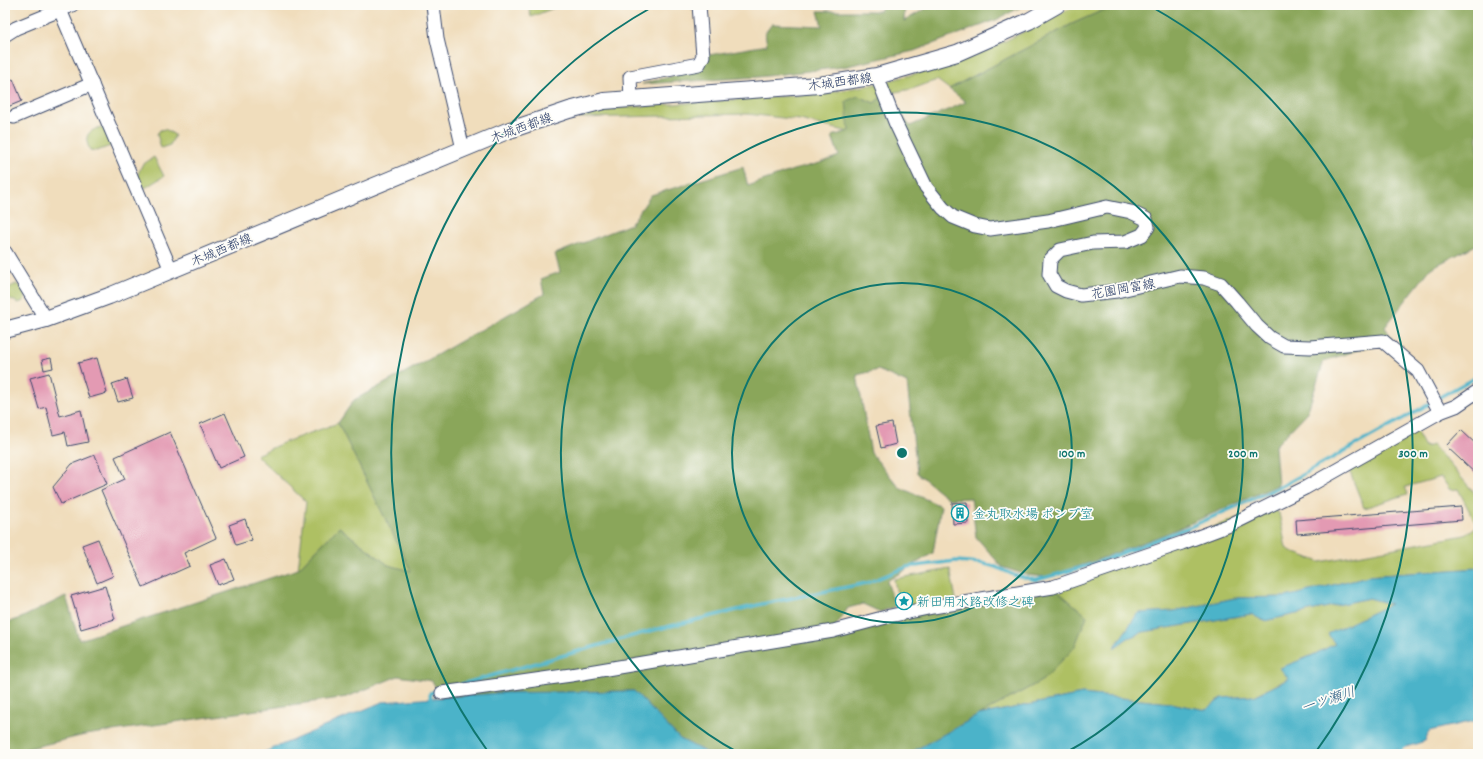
<svg xmlns="http://www.w3.org/2000/svg" width="1483" height="759" font-family="Dekko,'Klee One',sans-serif">
<rect width="100%" height="100%" fill="#fdfcf7"/>
<filter id="ink" filterUnits="userSpaceOnUse"><feTurbulence type="fractalNoise" baseFrequency=".025" numOctaves="2"/><feDisplacementMap in="SourceGraphic" scale="8" xChannelSelector="R" yChannelSelector="G"/><feConvolveMatrix kernelMatrix="1 2 1 2 8 2 1 2 1" color-interpolation-filters="sRGB"/></filter>
<filter id="wash" filterUnits="userSpaceOnUse"><feTurbulence type="fractalNoise" baseFrequency=".012" numOctaves="4" result="noise"/><feDisplacementMap in="SourceGraphic" scale="16" xChannelSelector="R" yChannelSelector="G"/><feGaussianBlur stdDeviation="0.9" result="paint"/><feColorMatrix in="noise" values="0 0 0 0 0 0 0 0 0 0 0 0 0 0 0 0 0 1.4 0 .05"/><feComposite in="paint" operator="in"/></filter>
<g filter="url(#wash)">
<rect width="100%" height="100%" fill="#f0ddbc"/>
<g fill="#aec064" stroke="#647861">
<polygon points="528,5 561,5 531,17"/>
<polygon points="1077,5 1115,5 1072,24 949,89 937,80 912,89 885,94 874,103 858,96 849,132 800,120 747,114 578,118 598,112 619,108 826,93 881,83 964,60 985,51"/>
<path d="M 101,127 L 106,128 L 113,145 L 97,151 L 90,150 C 83,136 88,131 101,127 Z"/>
<polygon points="165,129 175,135 170,145 161,148 157,134 160,130"/>
<polygon points="154,157 164,176 145,188 137,176 142,165"/>
<polygon points="16,284 22,287 26,294 24,301 18,303 9,298 7,292 10,287"/>
<polygon points="338,423 412,572 388,565 339,527 298,569 306,502 256,455 285,442"/>
<polygon points="1414,427 1425,447 1433,445 1478,497 1478,568 1368,576 1286,597 1235,598 1174,611 1138,613 1115,647 1128,638 1143,632 1251,614 1264,621 1369,598 1391,604 1329,634 1335,644 1311,656 1281,668 1290,678 1254,696 1222,698 1206,710 1170,703 1082,694 979,715 1043,680 1053,587 1269,506 1279,513 1286,548 1295,553 1320,562 1465,535 1477,526 1458,489 1450,490 1441,477 1405,487 1408,494 1364,508 1347,465"/>
<polygon points="950,569 956,599 900,610 894,579"/>
</g>
<g fill="#8aa65a" stroke="#526a5c">
<polygon points="883,5 905,5 904,21 932,5 1025,5 996,20 914,51 843,67 758,77 642,84 676,75 699,64 703,56 767,45 765,33 772,24 822,26 818,11 880,11"/>
<polygon points="1115,5 1478,5 1478,244 1431,268 1385,327 1392,339 1324,361 1307,413 1275,446 1278,485 1168,533 1100,559 1048,577 1027,575 1002,567 976,537 971,498 949,499 917,473 907,383 878,370 857,375 871,453 899,487 941,506 933,553 887,581 895,607 880,612 863,604 848,608 833,630 1053,587 1087,616 1074,648 1043,680 908,754 709,754 680,739 634,691 500,693 442,698 432,681 398,676 347,697 85,735 5,754 5,623 21,618 66,596 79,640 298,569 339,527 388,565 411,571 338,423 354,400 426,361 544,294 541,279 560,272 555,254 631,224 651,195 743,167 748,186 793,170 820,163 839,156 832,136 849,131 846,101 858,96 874,103 885,94 910,126 966,102 949,89 1072,24"/>
</g>
<g fill="#4bb3c9" stroke="#337194">
<path d="M 1478,568 L 1478,720 L 1429,731 L 1425,741 C 1411,746 1397,749 1383,754 L 908,754 L 979,715 L 1082,694 L 1170,703 L 1206,710 L 1222,698 L 1254,696 L 1289,679 L 1280,668 L 1311,656 L 1335,644 L 1328,634 L 1391,604 L 1369,598 L 1264,621 L 1251,614 L 1143,632 L 1128,638 L 1114,648 L 1138,613 L 1174,611 L 1235,598 L 1286,597 L 1368,576 Z"/>
<polygon points="634,691 680,739 709,754 260,754 382,702 500,693"/>
</g>
<g fill="none" stroke-linecap="round" stroke-linejoin="round">
<g stroke="#4bb3c9" stroke-width="3.5">
<polyline points="1436,399 1478,376"/>
<polyline points="462,684 650,631 762,604 867,583 907,567 956,561 981,563 996,567 1016,576 1037,580 1094,564 1190,527 1282,486 1431,403"/>
<polyline points="431,703 430,693 441,690"/>
<polyline points="1397,754 1405,743"/>
</g>
</g>
<g id="blocks">
<g fill="#e39ab3">
<polygon points="13,79 22,101 5,108 5,82"/>
<polygon points="51,358 53,368 44,370 42,360"/>
<polygon points="97,358 107,393 89,398 78,363"/>
<polygon points="49,373 60,416 81,410 88,442 68,446 65,432 53,435 46,407 39,409 30,378"/>
<polygon points="127,379 133,398 118,402 112,384"/>
<polygon points="225,413 244,457 219,468 200,424"/>
<polygon points="892,423 896,444 881,448 876,426"/>
<polygon points="1461,430 1478,446 1478,476 1446,446"/>
<polygon points="170,432 216,538 184,553 190,566 143,587 101,490 125,479 115,457"/>
<polygon points="95,455 107,484 61,504 53,487 72,464"/>
<polygon points="967,502 968,523 953,524 952,503"/>
<polygon points="1461,507 1462,520 1297,534 1296,520"/>
<polygon points="245,519 252,540 236,545 229,525"/>
<polygon points="98,539 113,576 97,583 82,545"/>
<polygon points="226,559 234,579 218,585 210,565"/>
<polygon points="105,586 115,619 81,629 71,596"/>
</g>
</g>
</g>
<g filter="url(#ink)">
<use href="#blocks" fill-opacity="0" stroke="#3b496c" stroke-width="1"/>
<g fill="none" stroke-linecap="round" stroke-linejoin="round">
<defs>
<g id="minor">
<polyline points="72,5 60,10 171,270"/>
<polyline points="433,5 437,39 463,149"/>
<polyline points="5,35 16,28 60,10"/>
<polyline points="877,76 895,122 926,187 943,208 953,217 975,226 990,229 1048,221 1107,207 1131,212 1146,219 1148,227 1142,235 1125,242 1093,243 1060,250 1050,260 1049,274 1056,286 1066,291 1081,295 1117,291 1180,276 1204,278 1221,284 1237,302 1257,326 1270,338 1284,346 1310,347 1383,341 1418,371 1440,412"/>
<polyline points="631,99 630,77 699,64 703,56 699,5"/>
<polyline points="14,117 92,84"/>
<polyline points="5,252 46,319"/>
<polyline points="442,693 571,675 833,631 890,616 933,607 1053,587 1182,543 1230,525 1305,488 1440,412 1456,406 1478,391"/>
</g>
<polyline id="major" points="5,330 46,319 109,296 507,131 569,110 604,101 819,85 877,76 957,53 1029,21 1057,5"/>
</defs>
<use href="#minor" stroke="#3b496c" stroke-width="15"/>
<use href="#major" stroke="#3b496c" stroke-width="18"/>
<use href="#minor" stroke="#fff" stroke-width="13"/>
<use href="#major" stroke="#fff" stroke-width="16"/>
</g>
</g>
<g fill="none" stroke="#0f766e" stroke-width="2">
<circle cx="902" cy="453" r="170"/>
<path d="M739 753A341 341 0 1 1 1065 753"/>
<path d="M489 753A511 511 0 0 1 654 6M1150 6A511 511 0 0 1 1315 753"/>
</g>
<defs>
<symbol id="building-ring" viewBox="-11 -11 22 22"><circle r="9.5" fill="#fdfcf7" stroke="#0f9aa8" stroke-width="1.5"/><path d="M-4-6H4V6H1V3H-1V6H-4ZM-2.5-4.3h1.7v1.8h-1.7ZM.8-4.3h1.7v1.8H.8ZM-2.5-1h1.7V.8h-1.7ZM.8-1h1.7V.8H.8Z" fill="#0f9aa8"/></symbol>
<symbol id="sight-ring" viewBox="-11 -11 22 22"><circle r="9.5" fill="#fdfcf7" stroke="#0f9aa8" stroke-width="1.5"/><path d="M0-6L1.8-2.2L6-1.7L2.9 1.2L3.7 5.4L0 3.3L-3.7 5.4L-2.9 1.2L-6-1.7L-1.8-2.2Z" fill="#0f9aa8"/></symbol>
</defs>
<g fill-rule="evenodd">
<use href="#building-ring" x="950" y="503" width="20" height="20"/>
<use href="#sight-ring" x="894" y="591" width="20" height="20"/>
</g>
<g text-anchor="middle" stroke-width="3.5" stroke-linejoin="round" paint-order="stroke">
<g font-size="13" fill="#1b2f5e" stroke="#fdfcf7">
<text transform="translate(840 81) rotate(-8)" y="5">木城西都線</text>
<text transform="translate(521 127) rotate(-20)" y="5">木城西都線</text>
<text transform="translate(221 249) rotate(-23)" y="5">木城西都線</text>
<text transform="translate(1123 288) rotate(-10)" y="5">花園岡富線</text>
</g>
<g font-size="13" fill="#0d838f" stroke="#fdfcf7" text-anchor="start">
<text x="973" y="518">金丸取水場 ポンプ室</text>
<text x="917" y="606">新田用水路改修之碑</text>
</g>
<g font-size="14" font-style="italic" fill="#2c5d83" stroke="#fdfcf7">
<text transform="translate(1328 699) rotate(-18)" y="5">一ツ瀬川</text>
</g>
</g>
<circle cx="902" cy="453" r="6" fill="#0f766e" stroke="#fdfcf7" stroke-width="2"/>
<g font-size="12" text-anchor="middle" font-weight="bold" fill="#0f766e" stroke="#fdfcf7" stroke-width="3.5" stroke-linejoin="round" paint-order="stroke">
<text x="1072" y="457">100 m</text>
<text x="1243" y="457">200 m</text>
<text x="1413" y="457">300 m</text>
</g>
<rect width="1483" height="759" fill="none" stroke="#fdfcf7" stroke-width="20"/>
</svg>
